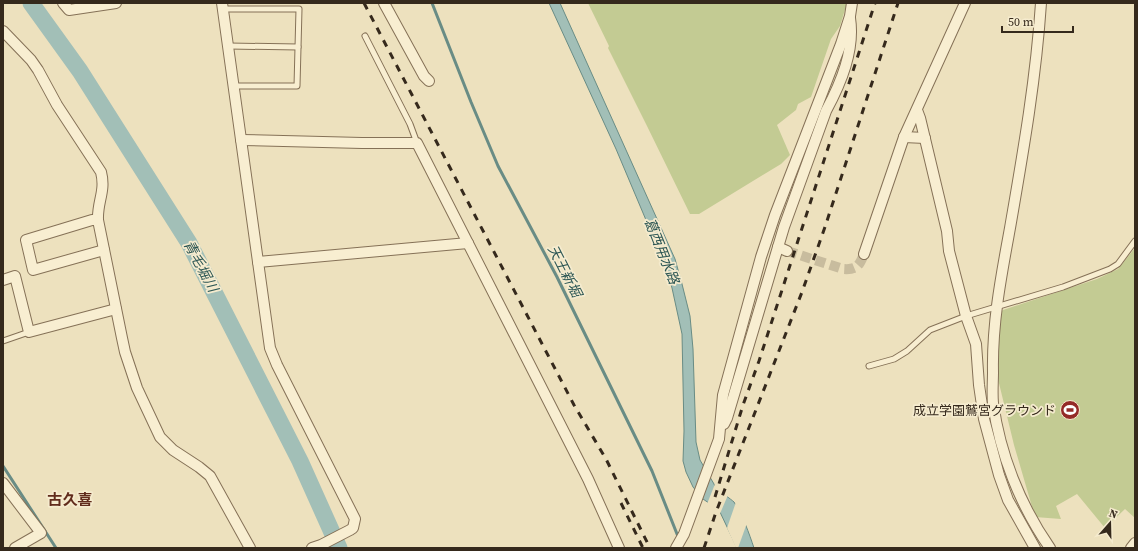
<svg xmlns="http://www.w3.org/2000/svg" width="1138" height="551" font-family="'Source Serif 4','Noto Sans JP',serif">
<rect width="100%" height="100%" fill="#ede1be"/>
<g fill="#c3cb93">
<polygon points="588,3 847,3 840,26 831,39 811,97 798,104 796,110 777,125 790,155 781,164 699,214 690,214 647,126 608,48 609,46"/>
<polygon points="1135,248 1135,518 1125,509 1105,528 1077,494 1056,506 1061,519 1035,517 1014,445 997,375 998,315 1003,310 1097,279 1118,269"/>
</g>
<path fill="#a2bfb7" stroke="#698c85" d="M 549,3 L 560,3 L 675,259 L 682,284 L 690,316 L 693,349 L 696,442 L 700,460 L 714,484 L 715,487 C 718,490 732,500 734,502 C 743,516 749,533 754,548 L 737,548 L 719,510 L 703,499 L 693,487 L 686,472 L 683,461 L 684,431 L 682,334 L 672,288 L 665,265 L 616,149 Z"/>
<g fill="#ede1be">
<polygon points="715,484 728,495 719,516 717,511 707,504"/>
<polygon points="736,502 747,523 738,548 736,548 727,528"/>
</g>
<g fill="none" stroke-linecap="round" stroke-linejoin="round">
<g stroke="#698c85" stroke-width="3">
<polyline points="432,3 471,102 498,166 557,277 652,471 679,539"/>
<polyline points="3,466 56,548"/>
</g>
<polyline stroke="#a2bfb7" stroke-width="17" points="31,3 80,71 189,243 300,461 339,548"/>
<path stroke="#c8bc9e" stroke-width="10" stroke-dasharray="10 5" stroke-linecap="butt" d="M 787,251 L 843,269 C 857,270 859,266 864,254"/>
<defs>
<g id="service">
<polyline points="223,9 299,9 297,86 234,86"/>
<polyline points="365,36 410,124 417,143"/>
<polyline points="229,46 298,47"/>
<polyline points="3,341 29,332"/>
<polyline points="869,366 894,359 907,351 930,330 966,316 1063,287 1110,269 1118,264 1135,241"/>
</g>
<g id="minor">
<polyline points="63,3 69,10 116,3"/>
<polyline points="222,3 270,348 277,365 355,519 353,528 350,530 321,545 312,548"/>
<polyline points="384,3 424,76 429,81"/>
<path d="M 1041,3 C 1036,79 1023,153 1010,228 C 1001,277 992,323 993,372 C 993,382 992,393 993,403 C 1000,454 1020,505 1050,548"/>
<path d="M 3,31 L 31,60 L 38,70 L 57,105 L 101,172 C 106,191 97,202 98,220 L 122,338 L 125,352 L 137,388 L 160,437 L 173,450 L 199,467 L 210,476 L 250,548"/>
<polyline points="917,110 920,118 947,231 949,251 966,316 976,344 979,385 984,419 999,475 1008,500 1035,548"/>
<polyline points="904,137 925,138"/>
<polyline points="241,140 362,143 417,143 588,479 619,548"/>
<polyline points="98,220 92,220 26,240 33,270 104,250"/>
<polyline points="778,247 787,251"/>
<polyline points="864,254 904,137 965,3"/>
<polyline points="258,262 468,243"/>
<polyline points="3,280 15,276 29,332 116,309"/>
<path d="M 724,424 L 727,418 L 784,227 L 826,111 C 841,83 855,50 850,18"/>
<polyline points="3,483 41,533 15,548"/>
<polyline points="676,548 684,534 719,439 723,395 761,257 775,215 841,44 850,16 852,3"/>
<polyline points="1131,548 1135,543"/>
</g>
</defs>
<use href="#service" stroke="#857157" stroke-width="7"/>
<use href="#minor" stroke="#857157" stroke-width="12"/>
<use href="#service" stroke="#f8eed1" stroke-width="5"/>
<use href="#minor" stroke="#f8eed1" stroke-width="10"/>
<g stroke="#35291c" stroke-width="3" stroke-dasharray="7 7" stroke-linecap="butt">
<polyline points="364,3 574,405 606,459 650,548"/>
<polyline points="715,497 743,405 759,361 875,3"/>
<polyline points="621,503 643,548"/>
<polyline points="704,548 716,512 802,292 825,227 898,3"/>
</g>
</g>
<defs>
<symbol id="stadium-disc" viewBox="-11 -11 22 22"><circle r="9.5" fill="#942a28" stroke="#f5ebce"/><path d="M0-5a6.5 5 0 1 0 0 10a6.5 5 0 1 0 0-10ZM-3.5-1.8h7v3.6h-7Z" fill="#fff"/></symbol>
</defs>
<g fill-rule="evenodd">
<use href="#stadium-disc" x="1059" y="399" width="22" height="22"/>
</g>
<g text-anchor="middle" stroke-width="3.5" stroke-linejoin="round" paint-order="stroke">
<g font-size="13" fill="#35291c" stroke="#f5ebce" text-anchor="end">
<text x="1056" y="415">成立学園鷲宮グラウンド</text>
</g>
<g font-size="14" font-style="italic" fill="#2b5553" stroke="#f5ebce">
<text transform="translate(662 251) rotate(68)" y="5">葛西用水路</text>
<text transform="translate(201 266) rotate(62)" y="5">青毛堀川</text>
<text transform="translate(565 271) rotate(63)" y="5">天王新堀</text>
</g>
<g font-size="15" font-weight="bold" fill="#612c1c" stroke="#f5ebce">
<text x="70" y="505">古久喜</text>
</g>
</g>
<rect width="1138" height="551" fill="none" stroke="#35291c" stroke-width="8"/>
<g transform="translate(1110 523) rotate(20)" stroke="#f5ebce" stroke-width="3" paint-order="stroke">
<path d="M0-3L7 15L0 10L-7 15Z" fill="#35291c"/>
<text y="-6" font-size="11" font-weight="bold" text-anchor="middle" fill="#35291c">N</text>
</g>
<path d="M1002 26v6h71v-6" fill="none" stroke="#35291c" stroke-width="2"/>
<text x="1008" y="26" font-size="12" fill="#35291c" stroke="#f5ebce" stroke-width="3" paint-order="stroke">50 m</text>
</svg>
